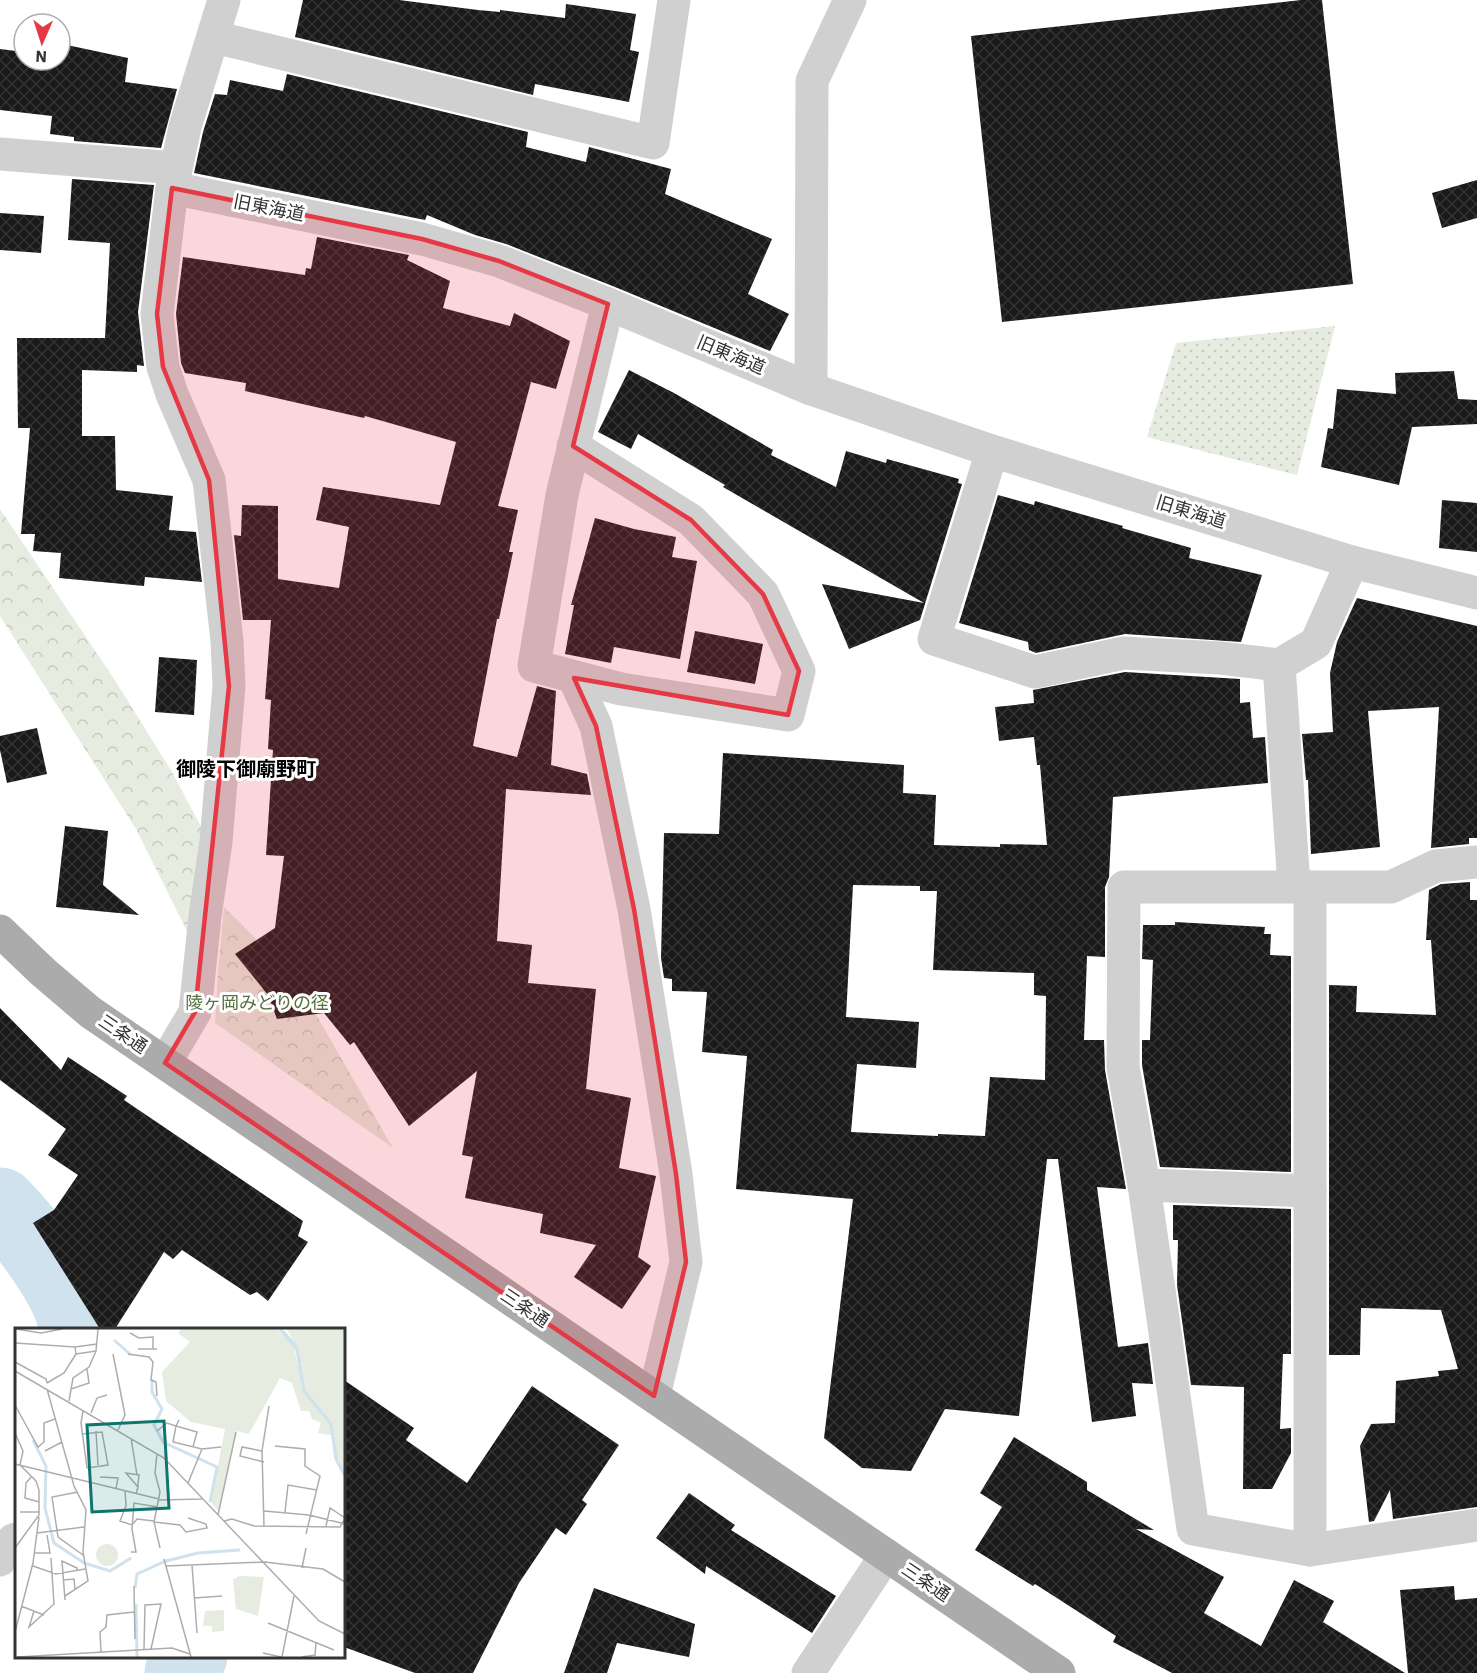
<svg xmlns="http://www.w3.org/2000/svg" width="1477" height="1673" font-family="'IBM Plex Sans','Noto Sans JP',sans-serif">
<defs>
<pattern id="grass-dots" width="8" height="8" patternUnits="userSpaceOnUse" patternTransform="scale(1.5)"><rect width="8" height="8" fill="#e6ecdf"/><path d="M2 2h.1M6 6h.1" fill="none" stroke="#c6cbc0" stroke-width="1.8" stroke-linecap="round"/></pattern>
<pattern id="forest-crowns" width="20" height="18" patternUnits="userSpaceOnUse" patternTransform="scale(1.5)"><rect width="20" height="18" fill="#e6ecdf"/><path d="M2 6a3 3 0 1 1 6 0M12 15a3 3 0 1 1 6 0" fill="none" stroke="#c6cbc0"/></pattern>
<pattern id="building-cross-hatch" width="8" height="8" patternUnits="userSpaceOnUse" patternTransform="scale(1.5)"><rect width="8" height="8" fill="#1a1a1a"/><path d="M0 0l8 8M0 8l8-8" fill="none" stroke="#333"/></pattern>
</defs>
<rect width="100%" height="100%" fill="#fff"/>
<polygon fill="url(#grass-dots)" points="1335,326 1297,475 1147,437 1176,343"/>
<g fill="url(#forest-crowns)">
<polygon points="0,509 116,682 172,772 207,838 196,949 136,829 0,616"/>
<polygon points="224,907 270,953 307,999 393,1148 215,1023 218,973"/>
</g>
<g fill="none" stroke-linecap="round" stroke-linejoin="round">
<g stroke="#cfe2ee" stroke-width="75">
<path d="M 0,1205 C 27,1232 72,1291 77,1330"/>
<polyline points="182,1673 190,1656"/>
</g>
</g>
<g fill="url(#building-cross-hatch)" fill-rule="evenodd">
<polygon points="303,0 399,0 478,10 500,12 500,10 565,18 566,4 636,14 630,50 639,52 629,102 535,84 533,95 295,37"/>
<polygon points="1301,0 1322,0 1353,284 1002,322 971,36"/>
<polygon points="67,45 128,58 125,82 177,89 161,148 74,141 74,137 50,134 52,116 0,110 0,49 24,52 24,60 60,60 60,56 65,57"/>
<polygon points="287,74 528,132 526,147 586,162 589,147 671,169 665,194 772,239 748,294 789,314 770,351 615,287 506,244 475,235 427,215 425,220 194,173 203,132 215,94 227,95 230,80 283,91"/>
<polygon points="72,179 154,185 138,312 144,366 137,365 137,372 82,370 82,436 115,436 116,490 173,496 169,530 196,532 202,582 145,577 144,586 59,578 61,553 33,551 35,534 21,534 30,428 18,428 17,338 105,338 110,243 68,240"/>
<polygon points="1477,180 1477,218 1442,228 1432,193"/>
<polygon points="0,213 44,216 41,253 0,250"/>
<polygon points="317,237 409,255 407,260 450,281 443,308 510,326 514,313 570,341 556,389 531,382 498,506 518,510 509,552 513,552 499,619 497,619 473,746 517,757 537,686 556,691 551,765 587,774 591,795 506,789 497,941 532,945 528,983 596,989 586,1089 631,1098 619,1168 656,1176 638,1257 651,1266 622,1309 574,1277 596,1245 540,1233 543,1214 465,1198 473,1157 462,1155 477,1071 409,1126 354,1042 350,1045 324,1013 277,1019 268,995 235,954 275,928 284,856 266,855 273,750 268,749 271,700 265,699 271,620 243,620 234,535 241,536 242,505 278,506 278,579 339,588 349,527 316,520 323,487 440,505 456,442 365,416 364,418 245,391 246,383 185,373 181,363 176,314 183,257 305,275 306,268 311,269"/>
<polygon points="629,370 674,393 773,450 771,455 836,487 846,451 886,463 887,459 959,479 958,483 962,484 920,620 849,649 822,584 924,603 723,487 725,485 638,434 631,449 598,432"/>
<polygon points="1454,371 1458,399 1477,400 1477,424 1412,427 1399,485 1321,467 1328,428 1333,429 1337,389 1396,394 1395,373"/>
<polygon points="998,495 1034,505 1035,501 1123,526 1122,528 1191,548 1189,558 1262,575 1241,642 1125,634 1036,653 1029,650 1028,642 959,623"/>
<polygon points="1442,500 1477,503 1477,552 1439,548"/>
<polygon points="595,518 634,529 676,537 672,557 697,561 680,659 614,647 611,663 565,654 574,605 571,605"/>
<polygon points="1357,598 1477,626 1477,838 1469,838 1469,844 1431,848 1439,707 1368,711 1380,847 1311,854 1308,780 1306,780 1302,734 1333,732 1330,673 1337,642"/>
<polygon points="695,631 763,644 755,684 687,672"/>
<polygon points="159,657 197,660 194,715 155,712"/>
<path d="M 1125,672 L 1240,679 L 1240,703 L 1250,702 L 1253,738 L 1265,737 L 1268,783 L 1113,797 L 1109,877 L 1105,887 L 1105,957 L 1087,956 L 1084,1040 L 1104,1040 L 1105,1070 L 1126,1189 L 1097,1187 L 1118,1347 L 1148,1343 L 1153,1384 L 1132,1383 L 1136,1416 L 1092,1422 L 1058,1159 L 1047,1159 L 1019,1416 L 945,1409 L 911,1471 L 862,1468 L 824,1438 L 853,1199 L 736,1189 L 747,1056 L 702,1052 L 707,992 L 672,991 L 672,979 L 664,978 L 661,958 L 664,833 L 719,834 L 723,753 L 904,765 L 903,793 L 936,795 L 934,845 L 1000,847 L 1000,844 L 1047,845 L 1040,765 L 1037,765 L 1034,737 L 999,741 L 995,707 L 1034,703 L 1033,690 ZM 853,885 L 920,886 L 920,891 L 937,891 L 933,970 L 1034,973 L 1034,995 L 1046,996 L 1045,1080 L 990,1077 L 985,1136 L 938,1134 L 938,1136 L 851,1132 L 857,1064 L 916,1068 L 919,1022 L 846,1017 Z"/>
<polygon points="37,728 47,774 7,783 0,750 0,736"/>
<polygon points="65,826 108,831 103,885 139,915 56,907"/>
<polygon points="1470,882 1470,900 1477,900 1477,1507 1393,1519 1390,1490 1374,1521 1369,1522 1360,1446 1371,1424 1395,1423 1396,1381 1439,1376 1438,1371 1458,1369 1441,1310 1361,1308 1360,1355 1329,1355 1329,985 1357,986 1356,1012 1436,1015 1431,940 1426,940 1429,890 1441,884"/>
<polygon points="1175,922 1265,927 1264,934 1271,934 1270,955 1291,956 1291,1172 1160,1167 1142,1065 1142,1040 1150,1040 1153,960 1142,959 1143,925 1175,925"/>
<polygon points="0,1008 61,1070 68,1057 127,1096 124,1100 303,1221 298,1236 308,1242 268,1301 257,1292 250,1295 182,1250 173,1259 164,1252 115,1329 100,1329 33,1223 54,1210 78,1175 48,1155 66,1129 0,1080"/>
<polygon points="1173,1205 1291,1209 1291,1354 1283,1354 1280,1429 1291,1428 1291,1453 1272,1489 1243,1489 1244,1387 1191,1385 1177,1285 1178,1240 1173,1240"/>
<polygon points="344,1380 414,1428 406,1440 467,1483 532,1386 619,1445 582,1500 587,1504 566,1535 556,1528 519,1583 473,1673 415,1673 344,1647"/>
<polygon points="1014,1437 1087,1482 1087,1490 1154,1530 1136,1529 1224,1577 1204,1613 1261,1646 1294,1580 1334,1601 1323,1622 1405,1673 1172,1673 1113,1642 1116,1636 1035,1584 1033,1586 975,1550 1002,1507 980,1493"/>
<polygon points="689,1493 735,1525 731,1530 836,1596 812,1633 706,1566 705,1574 656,1538"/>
<polygon points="1454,1586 1455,1600 1477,1598 1477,1673 1408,1673 1400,1590"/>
<polygon points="594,1588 695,1624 689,1657 617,1643 607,1673 564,1673"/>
</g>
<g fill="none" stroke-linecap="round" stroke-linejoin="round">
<g stroke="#d0d0d0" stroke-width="33">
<polyline points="214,37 653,143 674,0"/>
<polyline points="0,154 176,168"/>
<polyline points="172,188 422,239 499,261 608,304 811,389 992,451 1352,562 1477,593"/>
<polyline points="811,389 812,81 850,0"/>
<polyline points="573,446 691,520 763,594 799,671 788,715 621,689 534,666 562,495 608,304"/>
<polyline points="992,451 934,639 1035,672 1124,653 1220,658 1279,665"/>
<polyline points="574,678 596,726 634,909 676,1174 686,1262 654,1396"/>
<polyline points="1477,862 1436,866 1391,887 1124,887 1123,1067 1144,1185 1193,1529 1310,1550 1477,1525"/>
<polyline points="1294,886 1279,665 1316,643 1352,562"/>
<polyline points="165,1063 195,1012 205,916 216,842 229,686 227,641 209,480 172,394 163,367 157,314 172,188 185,127 224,0"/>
<polyline points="1144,1185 1310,1191"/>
<polyline points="1310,1550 1310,887"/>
<polyline points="0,1560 13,1540 16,1539"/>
<polyline points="808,1673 886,1555"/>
</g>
<polyline stroke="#ababab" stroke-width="33" points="0,931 43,972 90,1012 1059,1673"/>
</g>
<path fill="#e63946" fill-opacity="0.2" stroke="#e63946" stroke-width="4.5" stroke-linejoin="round" d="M 172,188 L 422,239 L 499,261 L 608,304 L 573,446 L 691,520 L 763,594 L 799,671 L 788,715 L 574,678 L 596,726 L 634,909 L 676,1174 L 686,1262 L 654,1396 L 165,1063 L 195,1012 L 229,686 L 209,480 L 163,367 L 157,314 Z"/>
<g text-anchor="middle" stroke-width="6" stroke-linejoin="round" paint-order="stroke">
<g font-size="18" fill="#333" stroke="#fff">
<text transform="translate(269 208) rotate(11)" y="6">旧東海道</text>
<text transform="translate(731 355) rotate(23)" y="6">旧東海道</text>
<text transform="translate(1191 512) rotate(17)" y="6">旧東海道</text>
<text transform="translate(123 1034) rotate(34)" y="6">三条通</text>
<text transform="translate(525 1308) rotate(34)" y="6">三条通</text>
<text transform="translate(926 1582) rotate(34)" y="6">三条通</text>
</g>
<g font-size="18" fill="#56703f" stroke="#fff">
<text x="257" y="1009">陵ヶ岡みどりの径</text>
</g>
<g font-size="20" font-weight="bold" fill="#000" stroke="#fff">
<text x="246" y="776">御陵下御廟野町</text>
</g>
</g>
<g transform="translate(15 1328)">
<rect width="330" height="330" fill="#fff"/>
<path d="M 166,1 L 262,1 L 279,19 L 283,38 L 287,37 L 285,26 L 272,1 L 330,1 L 330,145 L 321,128 L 320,108 L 303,105 L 306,95 L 297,91 L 294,83 L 286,83 L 277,55 L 265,50 L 234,106 L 221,103 L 204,184 L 196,174 L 210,101 L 176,94 L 151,73 L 147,44 L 175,14 L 163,5 Z" fill="#e6ecdf"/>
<path d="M81 227a11 11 0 1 1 22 0a11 11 0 1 1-22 0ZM 225,248 L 249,249 L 243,288 L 221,281 L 218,251 ZM 209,282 L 209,303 L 197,304 L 197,298 L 188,298 L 190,283 Z" fill="#e6ecdf"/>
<path d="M 264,1 L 270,3 L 281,16 L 286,30 L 288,59 L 317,96 L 321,128 L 330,150 L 319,130 L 315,96 L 288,64 L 280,18 Z" fill="#cfe2ee"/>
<path fill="none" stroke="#cfe2ee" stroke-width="3" d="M 265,1 L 282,22 L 289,63 L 316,96 L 322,133 L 330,148M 99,12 L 116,27M 137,51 L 137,64 L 147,81 L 139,97 L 148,114 L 202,139 L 195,174M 18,112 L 31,138 L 30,180 L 39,215 L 69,235 L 95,243 L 116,230M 120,260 L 122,246 L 151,233 L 183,225 L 225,222M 121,276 L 122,329"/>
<path fill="none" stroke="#adadad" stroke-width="1.5" d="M 1,1 L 26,5 L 47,1M 115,5 L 124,10 L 138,9 L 138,20M 0,15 L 60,19 L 82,16M 123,21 L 142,21M 61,26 L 81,23M 98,26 L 110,87 L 103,102M 113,26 L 134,29 L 138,34 L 136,52 L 141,54 L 142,68M 0,34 L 31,51 L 32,55M 0,43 L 149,130 L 304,293 L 330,306M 32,55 L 49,45 L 61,26 L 60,19M 32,61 L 59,158 L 71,182 L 68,224 L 73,253 L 50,268M 56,61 L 74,55 L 72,41M 54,73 L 58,50 L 74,39 L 81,23 L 83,1M 0,77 L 23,119 L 29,114 L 29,95 L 40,91M 76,85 L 82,70 L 92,67M 164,92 L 161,98 L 182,104 L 178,119M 81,103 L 83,137M 142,103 L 152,95 L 161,98 L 158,114 L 187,121 L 206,119M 0,105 L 8,123 L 5,137 L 21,153 L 24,162 L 24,187 L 0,220M 67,106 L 87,104 L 93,137 L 72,140 L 66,95 L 68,83M 116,110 L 122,147M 260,118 L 290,121 L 290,138 L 305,148 L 291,206M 30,123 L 47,114M 247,123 L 227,119 L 225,128 L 249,134M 142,125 L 140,145 L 145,164 L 139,194 L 145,220M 0,136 L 144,171M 17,148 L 11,155 L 10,170 L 24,174M 85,149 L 103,150 L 101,160M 173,155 L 187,121M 110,162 L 111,178 L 105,193 L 117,197 L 122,191 L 139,193M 63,164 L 37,169 L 43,209 L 68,227M 121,166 L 123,159 L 123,156 L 124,147 L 111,145 L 123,159M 144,172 L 187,171M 249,183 L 294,187M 5,184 L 24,184M 270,184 L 273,157 L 302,162M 203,187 L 221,104M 294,187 L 330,196M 209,193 L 217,191 L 239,198 L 325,199 L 330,190M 139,194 L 165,197 L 171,204 L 192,200 L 191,196 L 173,190M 249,198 L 247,123 L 254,78M 311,198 L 315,180 L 330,190M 22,205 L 69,199M 116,224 L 121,224 L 117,201 L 119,175 L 143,179M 20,225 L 35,225 L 32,207M 149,231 L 176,329M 177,237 L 182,305M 18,238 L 41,246 L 70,241M 151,238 L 250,234 L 308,241 L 330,254M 287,240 L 291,220M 48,252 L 59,251 L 60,261M 119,258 L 120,311M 179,270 L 207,268M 50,272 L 47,233 L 62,240 L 62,244M 6,278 L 29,287M 19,283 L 14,299 L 39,276 L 36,230M 253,295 L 319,322M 0,304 L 18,235 L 24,189M 129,321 L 130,277 L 146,276 L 136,321M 86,324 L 85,304 L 91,299 L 92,287 L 119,284M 248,325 L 266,329M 2,329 L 157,320 L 175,326M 267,329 L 279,268M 287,329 L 300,327 L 301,315"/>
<path fill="#0f766e" fill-opacity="0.15" stroke="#0f766e" stroke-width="3" d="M 149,93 L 154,180 L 77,184 L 72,97 Z"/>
<rect width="330" height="330" fill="none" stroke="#333" stroke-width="3"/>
</g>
<g transform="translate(42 42) rotate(183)"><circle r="28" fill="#ffffff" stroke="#adadad" stroke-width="1.5"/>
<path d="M0-4.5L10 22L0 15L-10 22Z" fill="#e63946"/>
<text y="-9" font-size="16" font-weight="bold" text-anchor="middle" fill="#333333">N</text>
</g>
</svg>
